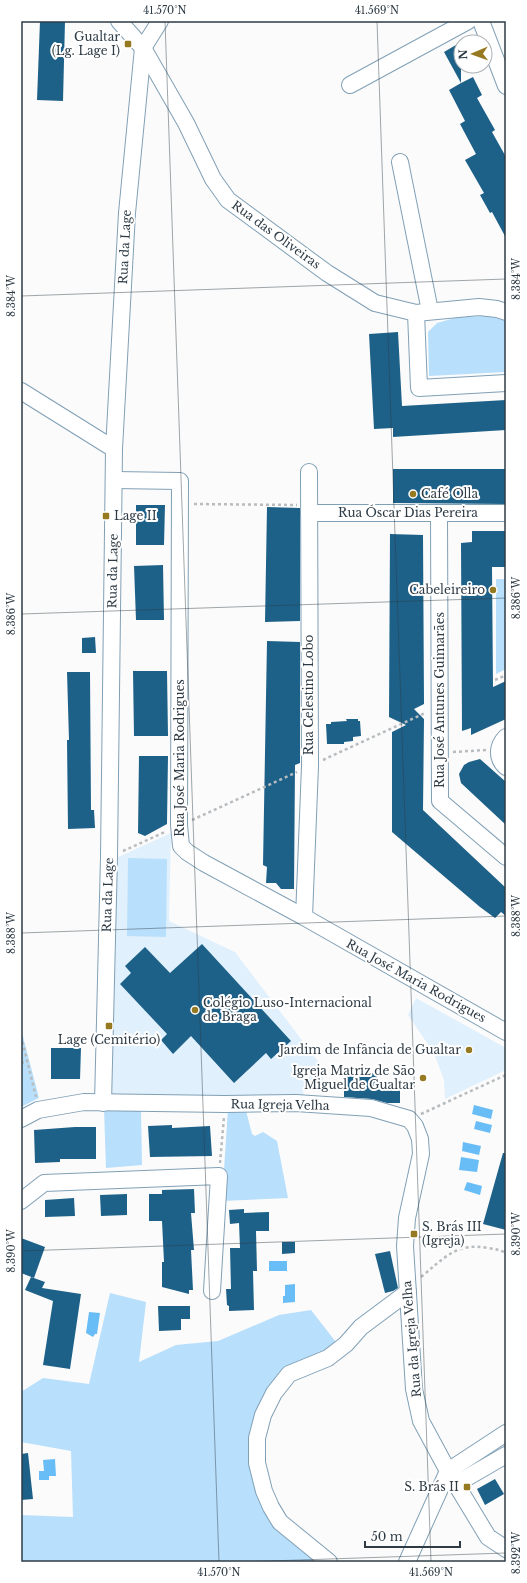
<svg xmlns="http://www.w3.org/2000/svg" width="527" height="1583" font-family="'Libre Baskerville',serif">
<rect width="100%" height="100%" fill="#fbfbfb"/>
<g fill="#e0f0fc">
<polygon points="171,833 169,921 235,952 323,1068 323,1089 303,1090 304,1099 109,1098 116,858"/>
<polygon points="416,998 506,1048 506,1070 445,1099 444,1080 434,1053 408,1015"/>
</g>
<g fill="#b8dffb">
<polygon points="488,316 506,321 506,372 429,376 428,332 437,323 458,317"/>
<polygon points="496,579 506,579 506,669 496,674"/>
<polygon points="128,858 167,859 166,937 127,936"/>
<polygon points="21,1029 39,1098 21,1107"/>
<polygon points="245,1107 252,1134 255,1136 263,1132 277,1141 288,1198 222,1201 228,1108"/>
<polygon points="104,1109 141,1110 142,1165 106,1168"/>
<polygon points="110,1293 146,1302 139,1362 176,1345 218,1341 279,1315 311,1310 339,1346 284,1372 259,1413 260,1496 321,1562 21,1562 21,1515 73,1517 71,1451 21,1442 21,1392 43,1378 89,1384"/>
</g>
<g fill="#69bdf6">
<polygon points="474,1105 493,1110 491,1119 472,1114"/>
<polygon points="476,1121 492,1125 490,1133 474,1129"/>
<polygon points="463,1142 481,1146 479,1155 462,1151"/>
<polygon points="461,1157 479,1160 477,1172 459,1170"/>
<polygon points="467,1182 482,1186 480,1195 464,1190"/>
<rect x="269" y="1261" width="18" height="10"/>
<polygon points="295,1284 295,1302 283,1303 283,1296 285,1296 285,1285"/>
<polygon points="89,1312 100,1313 97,1334 95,1334 93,1337 86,1333"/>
<polygon points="55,1459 56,1476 49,1476 49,1480 39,1480 39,1471 44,1471 43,1460"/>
</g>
<g fill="#1d6189">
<polygon points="40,21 65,21 63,101 37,100"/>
<polygon points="461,42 461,83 473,77 482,95 477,98 495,130 492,132 506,157 506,238 492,212 490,213 480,195 484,193 465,160 476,154 460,124 465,121 449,90 461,83 444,52"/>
<polygon points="398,332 402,406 506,400 506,430 393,437 393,428 374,429 369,334"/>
<polygon points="393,469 506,469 506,504 393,503"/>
<polygon points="136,505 165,505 164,545 136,545"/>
<polygon points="267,507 300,508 300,621 265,622"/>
<polygon points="472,531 506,531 506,567 492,567 493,687 506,681 506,719 471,735 471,728 462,731 461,543 472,542"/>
<polygon points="390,534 423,535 424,704 414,709 424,719 423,810 506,888 506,916 501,912 495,918 480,907 392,832 392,732 406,725 389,717"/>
<polygon points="163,565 164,620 136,620 134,566"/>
<polygon points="95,637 96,653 82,653 82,638"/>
<polygon points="267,641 300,642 300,763 295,765 294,889 281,889 276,883 266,883 267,867 263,865"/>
<polygon points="133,671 167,671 168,736 134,736"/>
<polygon points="67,672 90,672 91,810 94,810 95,828 68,829 67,740 69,740"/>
<polygon points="346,719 358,719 358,721 360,721 361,736 353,737 353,741 344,742 344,744 327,744 326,724 331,724 331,722 347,721"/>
<polygon points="139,756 168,756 167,824 145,836 138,833"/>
<polygon points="480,759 506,782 506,825 461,783 459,774 464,765 469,762"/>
<polygon points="202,944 291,1041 271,1059 266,1053 234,1083 191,1036 173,1054 161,1040 167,1034 120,984 131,973 125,966 145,947 170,973"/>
<polygon points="51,1048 81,1048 80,1079 51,1079"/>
<polygon points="344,1073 373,1073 374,1075 377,1075 377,1083 400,1083 400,1103 387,1103 372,1099 344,1097"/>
<polygon points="172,1125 172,1128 210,1126 212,1156 150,1157 148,1126"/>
<polygon points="75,1127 96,1127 96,1159 60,1159 60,1162 35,1163 34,1130"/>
<polygon points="503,1153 506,1153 506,1230 483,1224"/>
<polygon points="194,1189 195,1213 191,1213 194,1250 191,1250 193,1290 189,1290 189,1294 162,1287 162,1262 164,1262 162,1221 149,1221 149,1194 162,1194 162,1190"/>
<polygon points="127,1194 127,1215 101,1216 100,1195"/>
<polygon points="74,1198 75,1216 45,1217 45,1200"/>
<polygon points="244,1209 244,1213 269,1212 269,1231 256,1231 257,1271 253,1271 254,1310 229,1311 229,1306 227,1305 226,1289 231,1289 230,1248 240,1248 239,1223 230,1224 229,1210"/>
<polygon points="21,1238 45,1247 34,1278 21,1273"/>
<polygon points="282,1242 295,1242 295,1253 282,1254"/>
<polygon points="390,1251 398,1288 393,1291 385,1293 375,1254"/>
<polygon points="31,1277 45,1282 42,1288 81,1294 70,1369 43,1365 53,1301 25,1290"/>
<polygon points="158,1306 190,1306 190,1319 181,1319 181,1330 159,1331"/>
<polygon points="28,1453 33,1499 21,1500 21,1454"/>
<polygon points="495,1479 504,1494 485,1505 477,1489"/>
</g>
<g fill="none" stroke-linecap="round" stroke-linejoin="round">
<defs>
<g id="minor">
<polyline points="119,21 143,48 186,123 213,179 228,200 327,273 375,303 416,313 479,307 497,309 506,312"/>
<polyline points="481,21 506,86"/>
<polyline points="350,85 468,21"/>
<polyline points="400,162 430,311"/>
<polyline points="416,313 419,388 506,383"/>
<polyline points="21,391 114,449"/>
<polyline points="114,480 180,481 179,825 181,846 187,852 204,863 304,917 506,1032"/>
<polyline points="309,513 506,513"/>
<polyline points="439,513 440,801 506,857"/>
<path d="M 506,737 C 497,746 496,758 506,767"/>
<polyline points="304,917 310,766 309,472"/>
<polyline points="103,1103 109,857 114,449 127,213 143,48 160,21"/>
<polyline points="21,1119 38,1110 84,1102 225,1104 296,1103 371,1108 409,1119 415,1126 420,1139 421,1154 407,1218 405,1246 414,1389 421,1421 448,1471 488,1537 506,1549"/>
<polyline points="21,1201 44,1183 219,1176 212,1291"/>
<polyline points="456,1484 506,1455"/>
<polyline points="329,1562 280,1522 271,1507 264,1491 257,1463 257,1438 263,1415 274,1393 289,1374 328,1358 346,1344 361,1327 408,1292"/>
<polyline points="407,1562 448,1471 506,1433"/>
</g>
</defs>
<use href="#minor" stroke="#80a0b6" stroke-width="18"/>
<g stroke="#b8bcbf" stroke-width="2.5" stroke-dasharray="3 3" stroke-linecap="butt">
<polyline points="194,504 297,505"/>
<polyline points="495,680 506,675"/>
<polyline points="453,752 486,750"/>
<polyline points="323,760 425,713"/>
<polyline points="192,820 297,772"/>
<polyline points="123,851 165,832"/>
<polyline points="21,1036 36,1097"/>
<polyline points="21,1063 28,1061"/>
<polyline points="421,1114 506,1075"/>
<polyline points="220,1163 224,1117"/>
<path d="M 421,1277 C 444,1258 457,1242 488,1248 C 495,1249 500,1250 506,1253"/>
</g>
<use href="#minor" stroke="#fff" stroke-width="16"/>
</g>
<path fill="none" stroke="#2e3b45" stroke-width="1" stroke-opacity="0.45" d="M 165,21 L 219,1562M 377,21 L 431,1562M 21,296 L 506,279M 21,614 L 506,598M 21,933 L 506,916M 21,1251 L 506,1234M 241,1562 L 506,1553"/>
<g fill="#967a22" stroke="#fff" stroke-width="1.5">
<rect x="124" y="40" width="8" height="8" rx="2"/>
<circle cx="413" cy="494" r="4"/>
<rect x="102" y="512" width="8" height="8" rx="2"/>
<circle cx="493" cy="590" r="4"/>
<circle cx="195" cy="1010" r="4"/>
<rect x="105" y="1022" width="8" height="8" rx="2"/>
<circle cx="469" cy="1050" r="4"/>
<circle cx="423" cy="1078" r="4"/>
<rect x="410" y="1230" width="8" height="8" rx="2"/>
<rect x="463" y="1483" width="8" height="8" rx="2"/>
</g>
<g text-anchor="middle" stroke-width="4" stroke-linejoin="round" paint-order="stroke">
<g font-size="12" fill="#2e3b45" stroke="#fff" text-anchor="end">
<text x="120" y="41">Gualtar<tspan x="120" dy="14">(Lg. Lage I)</tspan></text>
<text x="421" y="498" text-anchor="start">Café Olla</text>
<text x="114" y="520" text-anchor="start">Lage II</text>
<text x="485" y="594">Cabeleireiro</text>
<text x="203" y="1007" text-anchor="start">Colégio Luso-Internacional<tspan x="203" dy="14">de Braga</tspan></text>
<text x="109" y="1044" text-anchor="middle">Lage (Cemitério)</text>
<text x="461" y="1054">Jardim de Infância de Gualtar</text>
<text x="415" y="1075">Igreja Matriz de São<tspan x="415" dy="14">Miguel de Gualtar</tspan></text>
<text x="422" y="1231" text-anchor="start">S. Brás III<tspan x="422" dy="14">(Igreja)</tspan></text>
<text x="459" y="1491">S. Brás II</text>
</g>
<g font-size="12" fill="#2e3b45" stroke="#fff">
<text transform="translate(276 235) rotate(36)" y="4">Rua das Oliveiras</text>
<text transform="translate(125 247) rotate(-87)" y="4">Rua da Lage</text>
<text x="408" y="517">Rua Óscar Dias Pereira</text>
<text transform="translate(113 571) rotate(-89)" y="4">Rua da Lage</text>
<text transform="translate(309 695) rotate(-90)" y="4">Rua Celestino Lobo</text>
<text transform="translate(440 700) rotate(-90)" y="4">Rua José Antunes Guimarães</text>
<text transform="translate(180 758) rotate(-90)" y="4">Rua José Maria Rodrigues</text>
<text transform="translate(108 895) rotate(-88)" y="4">Rua da Lage</text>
<text transform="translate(416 981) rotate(29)" y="4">Rua José Maria Rodrigues</text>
<text transform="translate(280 1105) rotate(1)" y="4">Rua Igreja Velha</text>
<text transform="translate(412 1339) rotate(-95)" y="4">Rua da Igreja Velha</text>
</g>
</g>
<rect width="527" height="1583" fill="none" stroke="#ffffff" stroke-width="44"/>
<g transform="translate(473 54) rotate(268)"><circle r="19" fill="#ffffff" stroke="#abb1b5"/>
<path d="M0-3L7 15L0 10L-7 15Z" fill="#967a22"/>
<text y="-6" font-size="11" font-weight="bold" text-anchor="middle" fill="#2e3b45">N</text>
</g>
<path d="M365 1541v6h95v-6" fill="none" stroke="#2e3b45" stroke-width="2"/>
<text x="371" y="1541" font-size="12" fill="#2e3b45" stroke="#ffffff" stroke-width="3" paint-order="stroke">50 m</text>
<rect x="22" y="22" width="483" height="1539" fill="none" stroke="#2e3b45" stroke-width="1.5"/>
<g font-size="10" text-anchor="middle" fill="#2e3b45">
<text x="165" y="14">41.570°N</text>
<text x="377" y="14">41.569°N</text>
<text transform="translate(516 279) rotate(-90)" y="4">8.384°W</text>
<text transform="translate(11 296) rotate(-90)" y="4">8.384°W</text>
<text transform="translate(516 598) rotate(-90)" y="4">8.386°W</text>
<text transform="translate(11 614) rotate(-90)" y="4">8.386°W</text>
<text transform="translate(516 916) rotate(-90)" y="4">8.388°W</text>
<text transform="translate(11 933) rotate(-90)" y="4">8.388°W</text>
<text transform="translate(516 1234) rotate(-90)" y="4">8.390°W</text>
<text transform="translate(11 1251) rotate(-90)" y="4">8.390°W</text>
<text transform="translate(516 1553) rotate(-90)" y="4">8.392°W</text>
<text x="219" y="1576">41.570°N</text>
<text x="431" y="1576">41.569°N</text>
</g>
</svg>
